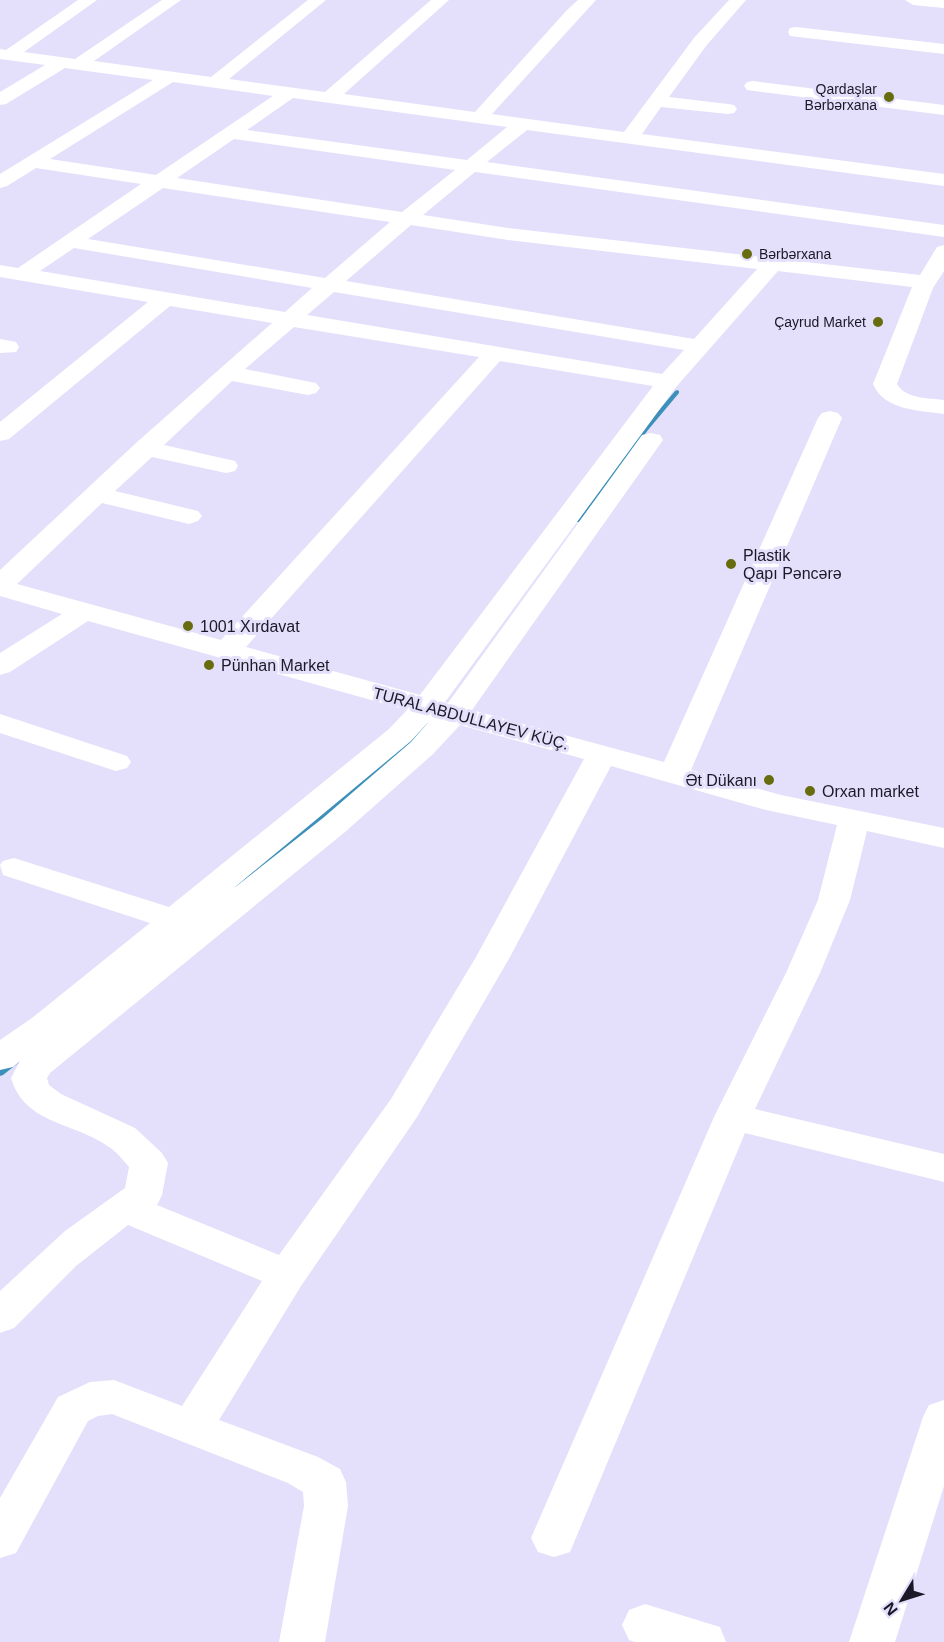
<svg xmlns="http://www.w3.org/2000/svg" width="944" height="1642" font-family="Arial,sans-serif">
<rect width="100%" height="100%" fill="#e4e0fb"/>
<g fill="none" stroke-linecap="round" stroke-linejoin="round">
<g fill="#3d90b9" fill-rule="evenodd">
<polygon points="677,390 679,391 679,393 648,430 579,522 575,522 575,520 644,428 675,391"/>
<polygon points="424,723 430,723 431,725 380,773 241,887 235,887 234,885 235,883 374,769"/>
<polygon points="14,1059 17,1060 19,1062 17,1064 3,1075 0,1076 0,1068 11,1060"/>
</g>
<g fill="#fff" fill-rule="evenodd">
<path d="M 78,0 L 97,0 L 24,52 L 75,59 L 162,0 L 181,0 L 94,61 L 211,77 L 308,0 L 326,0 L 229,79 L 325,92 L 431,0 L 449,0 L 344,94 L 475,112 L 567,10 L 578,0 L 596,0 L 492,114 L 624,132 L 694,38 L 729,0 L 746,0 L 706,46 L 669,97 L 728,104 L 734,105 L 737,109 L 734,113 L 728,114 L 661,107 L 642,134 L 944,174 L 944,186 L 527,130 L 487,162 L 944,225 L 944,237 L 475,172 L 423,215 L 508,228 L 920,275 L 937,247 L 944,245 L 944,271 L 933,288 L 897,384 C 906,399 928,398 944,400 L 944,414 C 918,410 885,411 873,384 L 912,287 L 778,271 L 676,387 L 445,702 L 448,703 L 642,435 L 651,433 L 660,435 L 663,440 L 472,710 L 664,762 L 818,418 L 822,413 L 830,411 L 838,413 L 842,418 L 691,770 L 781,795 L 944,828 L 944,848 L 867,831 L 850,900 L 820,973 L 755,1109 L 944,1154 L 944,1182 L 745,1133 L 570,1552 L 554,1557 L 538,1552 L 531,1538 L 714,1117 L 786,973 L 818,900 L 837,825 L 766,810 L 611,766 L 510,957 L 417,1117 L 301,1286 L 219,1420 L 318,1457 L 340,1469 L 346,1482 L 348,1506 L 325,1642 L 279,1642 L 304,1506 L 303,1492 L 288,1483 L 112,1414 L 98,1416 L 88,1421 L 16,1553 L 0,1558 L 0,1498 L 58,1397 L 90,1382 L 114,1380 L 182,1406 L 262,1281 L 128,1225 L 76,1266 L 14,1328 L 0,1333 L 0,1291 L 65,1231 L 125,1188 L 129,1167 C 123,1160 117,1152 109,1147 C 75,1122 25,1125 11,1078 L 20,1061 L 13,1067 L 0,1070 L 0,1040 L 32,1018 L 150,923 L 3,875 L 0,865 L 3,861 L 14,858 L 169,907 L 389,729 L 407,710 L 88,621 L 10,672 L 0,675 L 0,653 L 62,614 L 0,596 L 0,570 L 136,443 L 272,323 L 170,306 L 9,439 L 0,441 L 0,422 L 148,302 L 0,277 L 0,265 L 18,268 L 141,184 L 36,168 L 7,186 L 0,188 L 0,174 L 153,80 L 65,68 L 6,104 L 0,105 L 0,92 L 45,65 L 0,59 L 0,49 L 6,50 ZM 173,82 L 273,96 L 156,175 L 50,159 ZM 293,98 L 507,127 L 467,160 L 247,130 ZM 234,139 L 455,170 L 402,212 L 177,178 ZM 163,188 L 390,222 L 325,278 L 88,239 ZM 411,225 L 508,240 L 757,269 L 694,339 L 346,281 ZM 74,248 L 312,288 L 285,312 L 40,271 ZM 334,292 L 684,350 L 662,374 L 307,315 ZM 294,327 L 479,357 L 221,640 L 17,584 L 102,503 L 189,524 L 198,521 L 202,516 L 198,511 L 115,491 L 152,457 L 226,473 L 235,471 L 238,466 L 235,461 L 164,445 L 232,381 L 308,395 L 316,393 L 320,388 L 316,383 L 245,369 ZM 500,361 L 653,386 L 420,695 L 246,647 ZM 433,717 L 411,742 L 323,818 L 229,892 L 411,741 ZM 460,725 L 584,759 L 476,957 L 391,1099 L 279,1255 L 157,1205 L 162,1195 L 168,1163 L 162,1153 L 135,1128 L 61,1094 L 49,1085 L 47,1078 L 50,1073 L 345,832 L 433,754 Z"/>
<polygon points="905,0 944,0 944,8 913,5"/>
<polygon points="796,27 944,44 944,54 790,36 788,32 790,28"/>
<polygon points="753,81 944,105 944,115 747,90 744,86 747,82"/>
<polygon points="0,339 16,342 19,347 16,352 0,353"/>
<polygon points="0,714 127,756 131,762 127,768 116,771 0,733"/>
<polygon points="944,1400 944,1486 895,1642 849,1642 923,1417 929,1405"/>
<polygon points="645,1604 720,1627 726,1642 635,1642 629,1640 622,1625 629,1610"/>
</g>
</g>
<g fill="#676c0f" stroke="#e4e0fb" stroke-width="2">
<circle cx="889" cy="97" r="6"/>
<circle cx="747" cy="254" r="6"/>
<circle cx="878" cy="322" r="6"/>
<circle cx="731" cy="564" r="6"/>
<circle cx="188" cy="626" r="6"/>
<circle cx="209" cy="665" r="6"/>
<circle cx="769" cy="780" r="6"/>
<circle cx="810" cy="791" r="6"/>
</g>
<g text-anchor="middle" stroke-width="6" stroke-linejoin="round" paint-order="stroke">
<g font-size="14" fill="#1b1828" stroke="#e4e0fb" text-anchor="end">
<text x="877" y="94">Qardaşlar<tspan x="877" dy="16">Bərbərxana</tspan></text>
<text x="759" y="259" text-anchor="start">Bərbərxana</text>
<text x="866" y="327">Çayrud Market</text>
</g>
<g font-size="16" fill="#1b1828" stroke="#e4e0fb" text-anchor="start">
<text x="743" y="561">Plastik<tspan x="743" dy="18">Qapı Pəncərə</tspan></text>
<text x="200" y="632">1001 Xırdavat</text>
<text x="221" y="671">Pünhan Market</text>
<text x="757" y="786" text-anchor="end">Ət Dükanı</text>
<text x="822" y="797">Orxan market</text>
</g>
<g font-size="16" fill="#1b1828" stroke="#e4e0fb">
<text transform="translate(471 718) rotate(15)" y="6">TURAL ABDULLAYEV KÜÇ.</text>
</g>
</g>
<g transform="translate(902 1600) rotate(232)" stroke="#e4e0fb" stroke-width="4.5" paint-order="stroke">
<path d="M0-4.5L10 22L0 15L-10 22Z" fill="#1b1828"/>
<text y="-9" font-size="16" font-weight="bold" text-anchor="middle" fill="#1b1828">N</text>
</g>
</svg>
